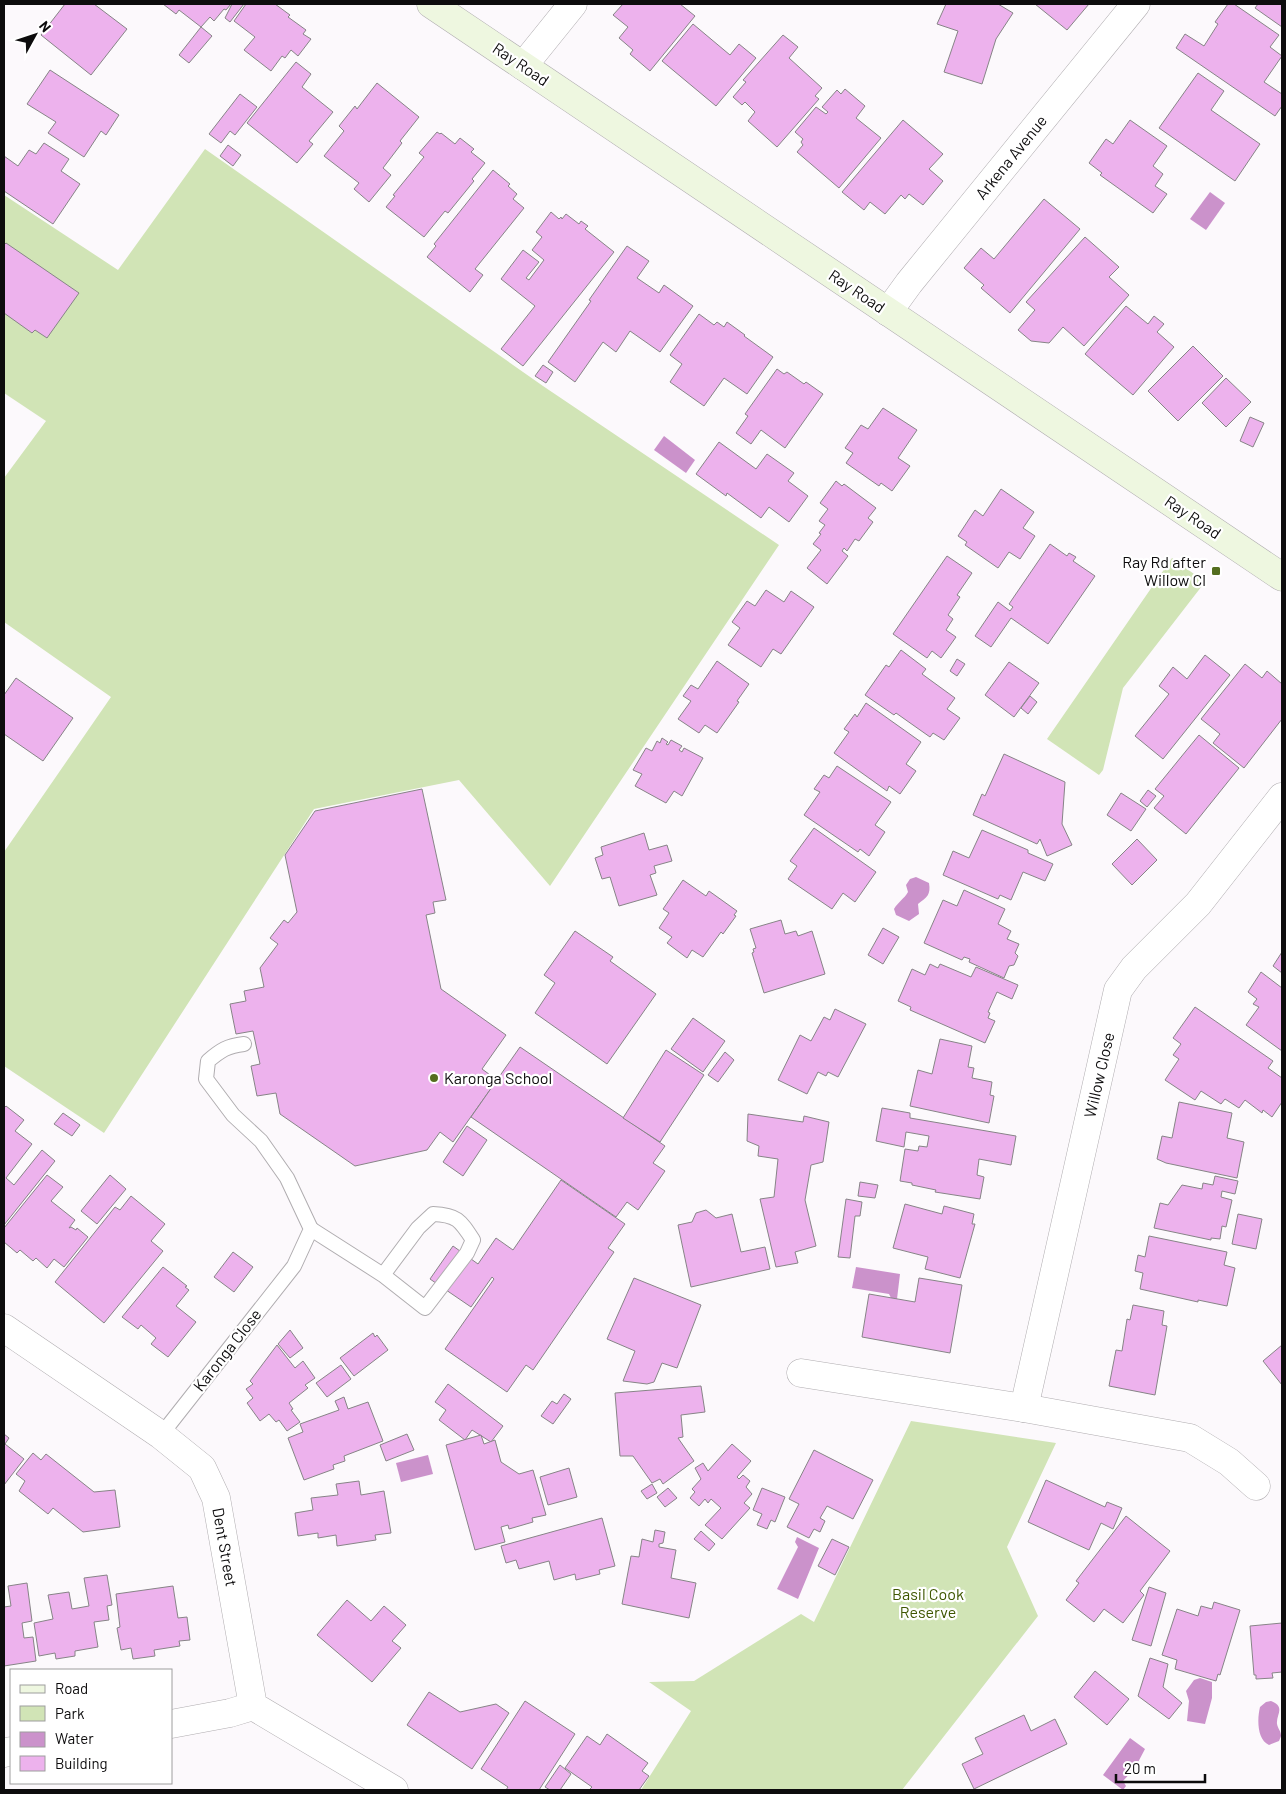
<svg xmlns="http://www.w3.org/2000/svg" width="1286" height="1794" font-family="Barlow,sans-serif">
<rect width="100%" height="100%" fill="#fcf9fc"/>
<g fill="#d1e4b6">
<polygon points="205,149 543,386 779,545 550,886 459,780 314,809 104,1133 4,1066 4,852 111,697 4,622 4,478 46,421 4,393 4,195 118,270"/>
<polygon points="1172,558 1205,582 1123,688 1103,770 1099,775 1047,739"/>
<polygon points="911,1421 1056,1443 1007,1547 1038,1616 902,1790 641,1790 691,1711 649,1682 694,1681 801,1614 814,1622"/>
</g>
<g fill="#cb92cb">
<polygon points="1210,192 1225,203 1206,230 1190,219"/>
<polygon points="664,436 695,460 686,473 654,450"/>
<path d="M 916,877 L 929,883 C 931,895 927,897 918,904 L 919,914 L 909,921 L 896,915 L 894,909 C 898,902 904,899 908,892 L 906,885 L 910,879 Z"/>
<polygon points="856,1267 900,1274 897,1299 891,1298 889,1294 852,1288"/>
<polygon points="428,1455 433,1474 401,1482 396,1463"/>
<polygon points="797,1537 819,1548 798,1599 777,1589 798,1547 795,1542"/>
<polygon points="1200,1678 1212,1682 1212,1698 1205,1724 1187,1721 1189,1701 1186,1691 1194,1680"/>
<path d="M 1271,1701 C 1286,1707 1276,1714 1277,1724 C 1278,1729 1281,1731 1281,1736 L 1279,1741 L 1269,1745 C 1257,1740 1257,1719 1260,1707 L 1266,1702 Z"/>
<polygon points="1130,1738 1145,1749 1135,1768 1123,1781 1126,1786 1123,1790 1103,1775"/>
</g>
<g fill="#edb2ed" stroke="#878487">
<polygon points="65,4 94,4 127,29 91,75 41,35"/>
<polygon points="163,4 231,4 226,10 224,9 214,21 210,17 201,27 179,10 176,14"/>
<polygon points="232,4 244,4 230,22 225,18"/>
<polygon points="246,4 275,4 290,15 288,17 306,30 303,34 311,39 298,56 291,50 285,58 282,56 271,71 244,50 255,37 234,21"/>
<polygon points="623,4 680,4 695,16 650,71 630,54 633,50 619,38 628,27 613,15"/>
<polygon points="946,4 998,4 1013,13 996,39 982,84 944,72 958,31 937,24"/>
<polygon points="1035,4 1089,4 1067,30"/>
<polygon points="1228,4 1234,4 1279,35 1270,47 1282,56 1264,82 1282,94 1282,106 1275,116 1176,48 1185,34 1204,46 1218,24 1215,22"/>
<polygon points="1258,4 1282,4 1282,27 1255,8"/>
<polygon points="693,24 730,55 739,44 756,58 716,106 662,61"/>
<polygon points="201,27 212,36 189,63 179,55"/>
<polygon points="783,35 798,47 789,58 822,88 815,96 819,99 777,147 748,121 755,112 745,102 742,105 733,97 746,82 743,80"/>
<polygon points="296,62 311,74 302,87 333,112 309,141 313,144 297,163 247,123"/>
<polygon points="50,70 119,115 106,135 101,131 84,157 48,133 56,122 27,104"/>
<polygon points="1198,73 1224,91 1211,110 1260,144 1235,181 1159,128"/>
<polygon points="377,83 419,117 400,141 402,143 383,168 391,175 369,202 354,189 359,183 324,156 344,131 339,126 355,106 357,109"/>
<polygon points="845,89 865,106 856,118 881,138 839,188 797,152 803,145 801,142 803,139 795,132 816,107 826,114 828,112 822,107 837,90 841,94"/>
<polygon points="240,94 257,107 235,135 230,131 221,143 209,134"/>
<polygon points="903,120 943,154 929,169 943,181 923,205 909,194 905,199 901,195 885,214 870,202 864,210 842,192"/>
<polygon points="1130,120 1167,146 1153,166 1163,174 1155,186 1167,194 1153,213 1100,175 1102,173 1089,163 1106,139 1113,144"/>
<polygon points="437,132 440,134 441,133 455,144 460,138 474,149 471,152 485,163 472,179 474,181 448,213 445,211 424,237 386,207 395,196 393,195 424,157 419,153"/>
<polygon points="44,143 69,159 61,171 80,184 53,224 4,191 4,156 18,166 29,150 36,154"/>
<polygon points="228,145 241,155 233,166 220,156"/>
<polygon points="493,170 510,184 508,186 517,194 513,199 524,208 475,269 483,275 470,292 427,257 436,246 434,244"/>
<polygon points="1044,199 1080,229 1010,313 981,288 984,285 964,268 981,248 994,259"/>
<polygon points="551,212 559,219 561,217 562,219 566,214 579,224 581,221 588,226 585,229 614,252 523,366 501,349 535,306 501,279 523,250 539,262 526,278 529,280 544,260 532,250 542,237 536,232"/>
<polygon points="1085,237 1119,267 1109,277 1129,295 1084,346 1063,327 1049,343 1031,341 1018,330 1035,310 1026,302"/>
<polygon points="6,243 79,293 47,338 35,330 32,333 4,313 4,245"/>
<polygon points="627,246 649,261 637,278 659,293 664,285 693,306 660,352 630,331 616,352 603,342 575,382 548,362 591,301 589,300"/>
<polygon points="1126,306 1148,324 1154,316 1164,324 1157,332 1174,347 1133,395 1085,354"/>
<polygon points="699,314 714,325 717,322 724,327 727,322 745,335 744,336 773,357 747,394 724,378 704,406 670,382 682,364 670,355"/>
<polygon points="1193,346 1223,376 1178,421 1148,391"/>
<polygon points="543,365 553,372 546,383 535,376"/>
<polygon points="777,369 784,374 787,372 804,384 806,382 823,394 785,448 761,430 751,444 736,433 748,416 745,414"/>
<polygon points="1226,378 1251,402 1226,427 1202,403"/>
<polygon points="883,408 917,430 898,458 910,466 892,491 881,483 879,486 846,463 853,453 845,448 861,425 868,429"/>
<polygon points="1250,417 1264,423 1253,447 1240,441"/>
<polygon points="719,442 756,469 767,454 794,473 788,481 808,496 789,522 769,507 761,518 727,493 726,496 696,474"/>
<polygon points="836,481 842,486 844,484 876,508 868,518 873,522 859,541 855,539 847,551 844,548 842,551 848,556 827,584 807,568 821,550 813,544 821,534 819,533 825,525 819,521 828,509 820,503"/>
<polygon points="1001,489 1034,512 1023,528 1035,536 1020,559 1009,552 998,568 965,545 967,542 958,536 975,510 983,516"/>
<polygon points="1050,544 1067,556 1069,553 1076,557 1073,561 1095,576 1048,644 1011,618 991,647 975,636 998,602 1010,611 1013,607 1009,604"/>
<polygon points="947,556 972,573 957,595 960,597 948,615 953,619 946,630 956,637 941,658 932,651 927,658 893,634"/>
<polygon points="766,590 784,602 791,591 814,607 781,654 773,649 761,667 728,645 740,628 732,622 747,601 755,606"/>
<polygon points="901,650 926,669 922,674 955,698 947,709 960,718 944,740 933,733 930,737 896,713 894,715 865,695 886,665 889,667"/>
<polygon points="1205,655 1230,675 1163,759 1135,736 1169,694 1159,686 1173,667 1187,679"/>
<polygon points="957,659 965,664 957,676 950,671"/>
<polygon points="717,661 749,684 737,701 739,702 717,733 705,725 699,733 678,719 691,701 683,696 691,685 698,689"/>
<polygon points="1009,662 1039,683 1014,717 985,695"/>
<polygon points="1245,664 1262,678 1267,671 1282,684 1282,719 1244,768 1213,743 1220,734 1201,719"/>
<polygon points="16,678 73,718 43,761 4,734 4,695"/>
<polygon points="1030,696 1037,702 1028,714 1021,708"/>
<polygon points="866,703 921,742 906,764 916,771 900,794 889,786 887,791 834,753 849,732 844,729 855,714 857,717"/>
<polygon points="1199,735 1239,768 1186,834 1154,808 1164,796 1155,789"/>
<polygon points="662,738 668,742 666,744 668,745 671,740 682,746 679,750 682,752 684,748 703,758 682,796 674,791 666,803 635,786 642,774 633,770 646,748 652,751 657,741 660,743"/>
<polygon points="1004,754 1065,782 1062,824 1072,845 1047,856 1040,839 1037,844 973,815 982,794 985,796"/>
<polygon points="837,766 891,802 875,825 885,832 869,856 860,849 858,852 804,815 820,792 814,789 824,775 829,778"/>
<polygon points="422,789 446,900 433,902 435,913 426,915 441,989 506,1035 482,1069 497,1080 453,1142 440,1132 427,1150 355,1166 280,1114 276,1093 257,1096 251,1066 260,1064 253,1031 236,1034 230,1004 246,1001 244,991 264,987 260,968 278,944 270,938 284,920 288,923 297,912 285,855 315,811"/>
<polygon points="1148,790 1156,796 1147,807 1140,801"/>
<polygon points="1121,793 1146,809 1131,831 1107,815"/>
<polygon points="814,828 876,872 855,902 843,893 832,909 788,879 797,866 790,861"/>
<polygon points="982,830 1028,850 1028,853 1053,864 1045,881 1023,872 1011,900 1000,895 998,899 943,875 953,851 969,858"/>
<polygon points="644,833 649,850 667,845 672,861 654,866 656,873 650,875 657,895 619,906 610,877 602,879 595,858 603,855 601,847"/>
<polygon points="1137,839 1157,860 1132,885 1112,864"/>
<polygon points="683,880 706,896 709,891 737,911 734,915 736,916 723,934 721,932 703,957 692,950 687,958 667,943 672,937 659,928 669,913 663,909"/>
<polygon points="964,890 1005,909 998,924 1011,931 1007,939 1019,944 1015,953 1018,956 1014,965 1009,966 1004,978 969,962 970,959 964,957 962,960 924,943 943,900 957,906"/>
<polygon points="781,920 785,934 796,931 798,936 812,931 825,974 764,993 752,953 754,952 753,949 756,948 750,929"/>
<polygon points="883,928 899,937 883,964 868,955"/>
<polygon points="575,931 613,957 610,961 656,994 607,1064 535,1013 555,983 544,975"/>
<polygon points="1282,952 1282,973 1273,966"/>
<polygon points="930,964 938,968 940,964 971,977 976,967 1018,985 1012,999 997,992 988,1012 990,1013 988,1018 995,1021 985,1043 910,1010 911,1007 898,1001 912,969 925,975"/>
<polygon points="1261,972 1282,988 1282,1051 1246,1025 1259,1007 1253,1004 1257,999 1248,992"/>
<polygon points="1195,1007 1273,1061 1268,1068 1282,1078 1282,1102 1272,1117 1263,1110 1262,1113 1245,1100 1239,1108 1225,1099 1221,1104 1201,1091 1195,1100 1165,1080 1179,1059 1173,1055 1181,1044 1173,1038"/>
<polygon points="835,1009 866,1024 838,1077 828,1072 826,1076 818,1072 807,1094 778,1080 800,1035 811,1041 824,1017 830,1020"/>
<polygon points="693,1018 725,1041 703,1072 671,1049"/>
<polygon points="940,1039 972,1046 968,1067 974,1068 972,1078 992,1082 990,1095 994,1096 989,1123 910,1106 918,1070 932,1074"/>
<polygon points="520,1047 665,1146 653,1163 665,1171 638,1210 627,1202 616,1217 471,1117"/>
<polygon points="666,1050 704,1075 660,1142 623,1118"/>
<polygon points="725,1052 734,1060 718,1082 708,1075"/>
<polygon points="1179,1102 1232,1113 1227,1138 1244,1142 1237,1178 1166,1163 1157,1159 1162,1136 1172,1138"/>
<polygon points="6,1106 24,1120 15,1131 32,1144 6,1178 14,1185 42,1150 55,1161 4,1225 4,1108"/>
<polygon points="882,1108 910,1113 910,1118 1016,1136 1011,1165 979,1159 977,1175 984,1177 980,1199 935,1192 936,1190 912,1185 912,1183 900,1181 905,1149 918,1151 919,1146 927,1147 929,1136 906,1132 904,1147 876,1141"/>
<polygon points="63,1113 80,1125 72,1136 54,1124"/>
<polygon points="748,1114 803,1122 804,1116 829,1122 823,1162 811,1165 805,1200 816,1246 795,1252 798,1263 776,1267 760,1199 774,1197 778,1159 758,1156 759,1146 747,1141"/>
<polygon points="467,1126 487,1140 463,1176 443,1162"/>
<polygon points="47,1175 63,1187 51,1201 75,1220 69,1228 71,1227 76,1230 77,1228 88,1237 64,1267 54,1259 47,1268 36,1258 33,1261 20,1250 17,1253 4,1242 4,1228"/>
<polygon points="110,1175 126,1189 97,1224 81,1211"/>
<polygon points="1215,1176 1238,1181 1235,1194 1222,1191 1221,1197 1232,1200 1226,1227 1222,1226 1220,1239 1211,1238 1211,1240 1154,1228 1160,1203 1168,1205 1182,1185 1202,1189 1203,1183 1213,1185"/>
<polygon points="561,1180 625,1224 608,1248 614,1252 533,1370 526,1365 507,1392 445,1349 494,1279 492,1277 471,1307 430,1279 453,1246 478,1264 496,1238 513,1250"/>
<polygon points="860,1182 878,1185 875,1198 858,1196"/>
<polygon points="131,1196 165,1224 151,1241 163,1251 104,1323 55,1282 115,1207 120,1210"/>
<polygon points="846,1199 862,1202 860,1216 855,1216 850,1258 838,1257"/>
<polygon points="905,1204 942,1214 944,1206 974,1214 972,1224 975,1224 960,1278 925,1269 928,1257 893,1248"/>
<polygon points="706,1210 716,1218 732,1214 741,1252 765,1247 770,1269 691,1287 678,1225 692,1222 696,1213"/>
<polygon points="1238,1214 1262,1219 1256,1249 1232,1244"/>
<polygon points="1149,1236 1227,1252 1224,1265 1235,1268 1227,1306 1198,1300 1198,1302 1140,1289 1143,1273 1135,1271 1138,1255 1145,1257"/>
<polygon points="233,1252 253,1267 234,1292 214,1277"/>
<polygon points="163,1267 187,1286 185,1287 189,1290 176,1306 196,1322 168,1357 151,1344 156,1338 141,1325 138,1329 122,1317"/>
<polygon points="634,1278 701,1305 677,1368 662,1363 654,1382 647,1384 623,1381 635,1351 607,1339"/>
<polygon points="919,1278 962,1285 950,1353 862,1337 869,1294 915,1302"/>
<polygon points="1133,1305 1164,1311 1162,1325 1167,1326 1155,1395 1109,1386 1116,1350 1122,1351 1127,1319 1130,1320"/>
<polygon points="290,1330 303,1348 290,1358 278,1344"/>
<polygon points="373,1333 375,1337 377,1335 388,1350 354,1376 340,1358"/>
<polygon points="277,1345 295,1368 303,1361 315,1378 305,1385 308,1388 289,1403 293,1409 291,1410 300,1422 287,1431 279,1420 276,1422 269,1414 260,1421 247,1403 253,1398 246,1389 253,1384 250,1381"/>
<polygon points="1282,1345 1282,1385 1263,1361"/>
<polygon points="341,1365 351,1379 327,1397 316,1383"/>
<polygon points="448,1384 503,1426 491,1442 472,1430 465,1440 439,1420 446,1410 435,1402"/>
<polygon points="701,1386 705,1412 681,1415 683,1437 678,1438 694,1461 663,1484 660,1479 652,1483 633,1456 620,1456 615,1393"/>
<polygon points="564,1394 571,1399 553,1424 541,1416 552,1401 557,1404"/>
<polygon points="344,1397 348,1409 368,1402 383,1441 344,1456 345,1461 333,1465 334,1469 304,1480 288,1438 303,1432 300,1424 339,1410 335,1401"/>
<polygon points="4,1434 9,1438 5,1444 24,1459 4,1485"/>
<polygon points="407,1434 414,1450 386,1461 380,1445"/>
<polygon points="481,1435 484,1444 495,1440 501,1462 519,1474 533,1470 546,1515 532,1518 533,1522 509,1529 508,1525 501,1527 505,1542 475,1550 446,1445"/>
<polygon points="732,1444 751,1461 737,1477 739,1479 743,1475 750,1481 746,1487 752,1494 744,1503 750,1508 722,1539 705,1525 721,1508 711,1499 708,1503 705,1499 699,1506 690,1498 695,1492 692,1489 701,1479 695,1468 703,1463 708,1471"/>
<polygon points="814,1450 873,1480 853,1519 827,1506 820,1518 825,1521 820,1532 814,1529 809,1538 787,1527 799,1504 789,1499"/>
<polygon points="33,1453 41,1460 46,1454 94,1492 115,1490 120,1527 83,1532 53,1508 48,1514 19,1491 25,1481 16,1474"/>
<polygon points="569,1468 577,1497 548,1505 540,1477"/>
<polygon points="1046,1480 1105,1507 1107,1502 1122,1508 1113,1529 1101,1523 1089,1550 1028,1522"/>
<polygon points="359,1481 361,1495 384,1491 391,1533 375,1535 376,1540 337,1546 336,1535 318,1538 318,1533 298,1536 295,1513 313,1510 311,1498 338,1495 336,1484"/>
<polygon points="652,1484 657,1493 647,1499 641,1491"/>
<polygon points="668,1488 677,1498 665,1507 657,1497"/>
<polygon points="762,1488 785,1497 775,1522 771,1520 767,1529 757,1525 762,1514 753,1510"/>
<polygon points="1126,1516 1170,1551 1140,1591 1144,1595 1123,1623 1104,1609 1094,1622 1066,1600 1079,1583 1076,1581"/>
<polygon points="602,1518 615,1566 599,1570 600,1574 576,1580 575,1574 554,1580 549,1561 519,1569 516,1560 506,1563 501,1546"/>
<polygon points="655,1530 665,1532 663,1543 659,1544 659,1547 676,1550 671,1578 696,1583 689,1618 622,1604 631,1556 639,1557 642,1539 653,1542"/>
<polygon points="701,1531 715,1544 709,1551 694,1539"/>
<polygon points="832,1539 849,1547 835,1575 818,1566"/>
<polygon points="107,1575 112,1605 107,1606 109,1620 94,1622 98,1647 75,1651 75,1656 56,1659 55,1653 39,1656 34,1623 53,1619 48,1595 69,1592 72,1609 89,1606 84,1578"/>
<polygon points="27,1583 32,1621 22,1623 24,1638 33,1637 36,1661 4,1666 4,1607 11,1606 8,1586"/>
<polygon points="173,1586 178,1618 187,1617 190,1640 179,1641 180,1646 154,1650 155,1656 133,1659 131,1648 121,1650 117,1628 120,1627 116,1594"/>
<polygon points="1149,1587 1166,1593 1151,1646 1132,1640"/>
<polygon points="347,1600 371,1621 384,1606 406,1625 392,1641 401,1648 372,1682 317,1635"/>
<polygon points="1214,1602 1240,1610 1220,1675 1218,1674 1216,1681 1175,1669 1177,1660 1162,1655 1177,1609 1198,1616 1201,1606 1212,1609"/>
<polygon points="1282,1623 1282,1672 1272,1673 1273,1678 1256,1679 1256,1675 1254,1675 1250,1626"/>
<polygon points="1150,1658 1168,1664 1163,1687 1182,1703 1169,1719 1138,1696"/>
<polygon points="1095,1671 1129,1699 1107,1725 1074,1697"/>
<polygon points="429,1692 460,1712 496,1704 509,1713 472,1769 407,1725"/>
<polygon points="525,1701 575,1734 539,1790 506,1790 508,1787 481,1769"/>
<polygon points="1024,1715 1031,1731 1055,1719 1067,1744 974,1789 962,1764 983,1754 975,1738"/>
<polygon points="607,1734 648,1763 642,1771 649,1776 639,1790 589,1790 592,1787 565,1768 587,1736 600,1745"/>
<polygon points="560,1765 571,1774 560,1790 550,1790 545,1787"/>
</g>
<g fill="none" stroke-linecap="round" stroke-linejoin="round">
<defs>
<g id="lane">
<path d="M 311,1229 L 383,1275 L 418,1228 L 433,1214 C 457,1215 460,1220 473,1240 L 467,1253 L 425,1308 L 383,1275"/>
<path d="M 161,1435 L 294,1266 L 311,1229 L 287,1178 L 261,1141 L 233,1115 L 206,1079 L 208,1061 C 221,1050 227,1046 244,1044"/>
</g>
<g id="street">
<polyline points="523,66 573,4"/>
<polyline points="888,312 909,283 1136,4"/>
<polyline points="4,1328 161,1435 202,1468 216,1498 253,1706 394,1790"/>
<polyline points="801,1373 1024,1408 1190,1438 1229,1462 1256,1486"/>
<polyline points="1024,1408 1118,990 1134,968 1198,904 1282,797"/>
<polyline points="171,1724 230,1713 253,1706"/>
<polyline points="4,1753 11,1751"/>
</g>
<polyline id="secondary" points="431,4 1282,577"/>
</defs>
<use href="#lane" stroke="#b0adb0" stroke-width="16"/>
<use href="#street" stroke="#b0adb0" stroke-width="29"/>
<use href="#secondary" stroke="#b0adb0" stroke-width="29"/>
<use href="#lane" stroke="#fff" stroke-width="14"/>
<use href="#street" stroke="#fff" stroke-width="28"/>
<use href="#secondary" stroke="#eef7e0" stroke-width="28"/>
</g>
<g fill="#546e1f" stroke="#fff" stroke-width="2">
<rect x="1211" y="566" width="10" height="10" rx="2.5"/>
<circle cx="434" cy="1078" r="5"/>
</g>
<g text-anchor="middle" stroke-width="4.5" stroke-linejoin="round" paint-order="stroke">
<g font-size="16" fill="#0d0c0d" stroke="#fff">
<text transform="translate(521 64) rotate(34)" y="6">Ray Road</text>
<text transform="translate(1011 157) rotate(-51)" y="6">Arkena Avenue</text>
<text transform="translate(857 291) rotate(34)" y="6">Ray Road</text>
<text transform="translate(1193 517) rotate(34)" y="6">Ray Road</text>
<text transform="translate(1099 1075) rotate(-77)" y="6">Willow Close</text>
<text transform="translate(227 1350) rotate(-52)" y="6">Karonga Close</text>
<text transform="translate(225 1547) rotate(80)" y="6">Dent Street</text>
</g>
<g font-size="16" fill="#0d0c0d" stroke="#fff" text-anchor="end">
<text x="1206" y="568">Ray Rd after<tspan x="1206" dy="18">Willow Cl</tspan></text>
<text x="444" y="1084" text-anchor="start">Karonga School</text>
</g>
<g font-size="16" fill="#3e5600" stroke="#fff">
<text x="928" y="1600">Basil Cook<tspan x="928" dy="18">Reserve</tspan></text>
</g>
</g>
<rect width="1286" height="1794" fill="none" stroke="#0d0c0d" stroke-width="10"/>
<rect x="10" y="1669" width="162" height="115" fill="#ffffff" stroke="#9e9e9e"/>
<rect x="20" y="1685" width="25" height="8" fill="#eef7e0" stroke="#9e9e9e"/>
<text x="55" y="1694" font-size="15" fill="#0d0c0d">Road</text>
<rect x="20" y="1706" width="25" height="15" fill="#d1e4b6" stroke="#9e9e9e"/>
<text x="55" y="1719" font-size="15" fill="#0d0c0d">Park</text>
<rect x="20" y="1732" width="25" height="15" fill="#cb92cb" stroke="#9e9e9e"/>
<text x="55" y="1744" font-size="15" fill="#0d0c0d">Water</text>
<rect x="20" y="1756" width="25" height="15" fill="#edb2ed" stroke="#9e9e9e"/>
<text x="55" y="1769" font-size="15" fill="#0d0c0d">Building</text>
<g transform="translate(35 35) rotate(50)" stroke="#ffffff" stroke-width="4" paint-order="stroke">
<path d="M0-4L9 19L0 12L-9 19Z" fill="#0d0c0d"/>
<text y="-8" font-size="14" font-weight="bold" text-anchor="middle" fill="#0d0c0d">N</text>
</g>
<path d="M1116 1774v8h89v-8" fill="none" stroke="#0d0c0d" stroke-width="2.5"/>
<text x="1124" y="1774" font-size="15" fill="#0d0c0d" stroke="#ffffff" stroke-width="4" paint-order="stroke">20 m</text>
</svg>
